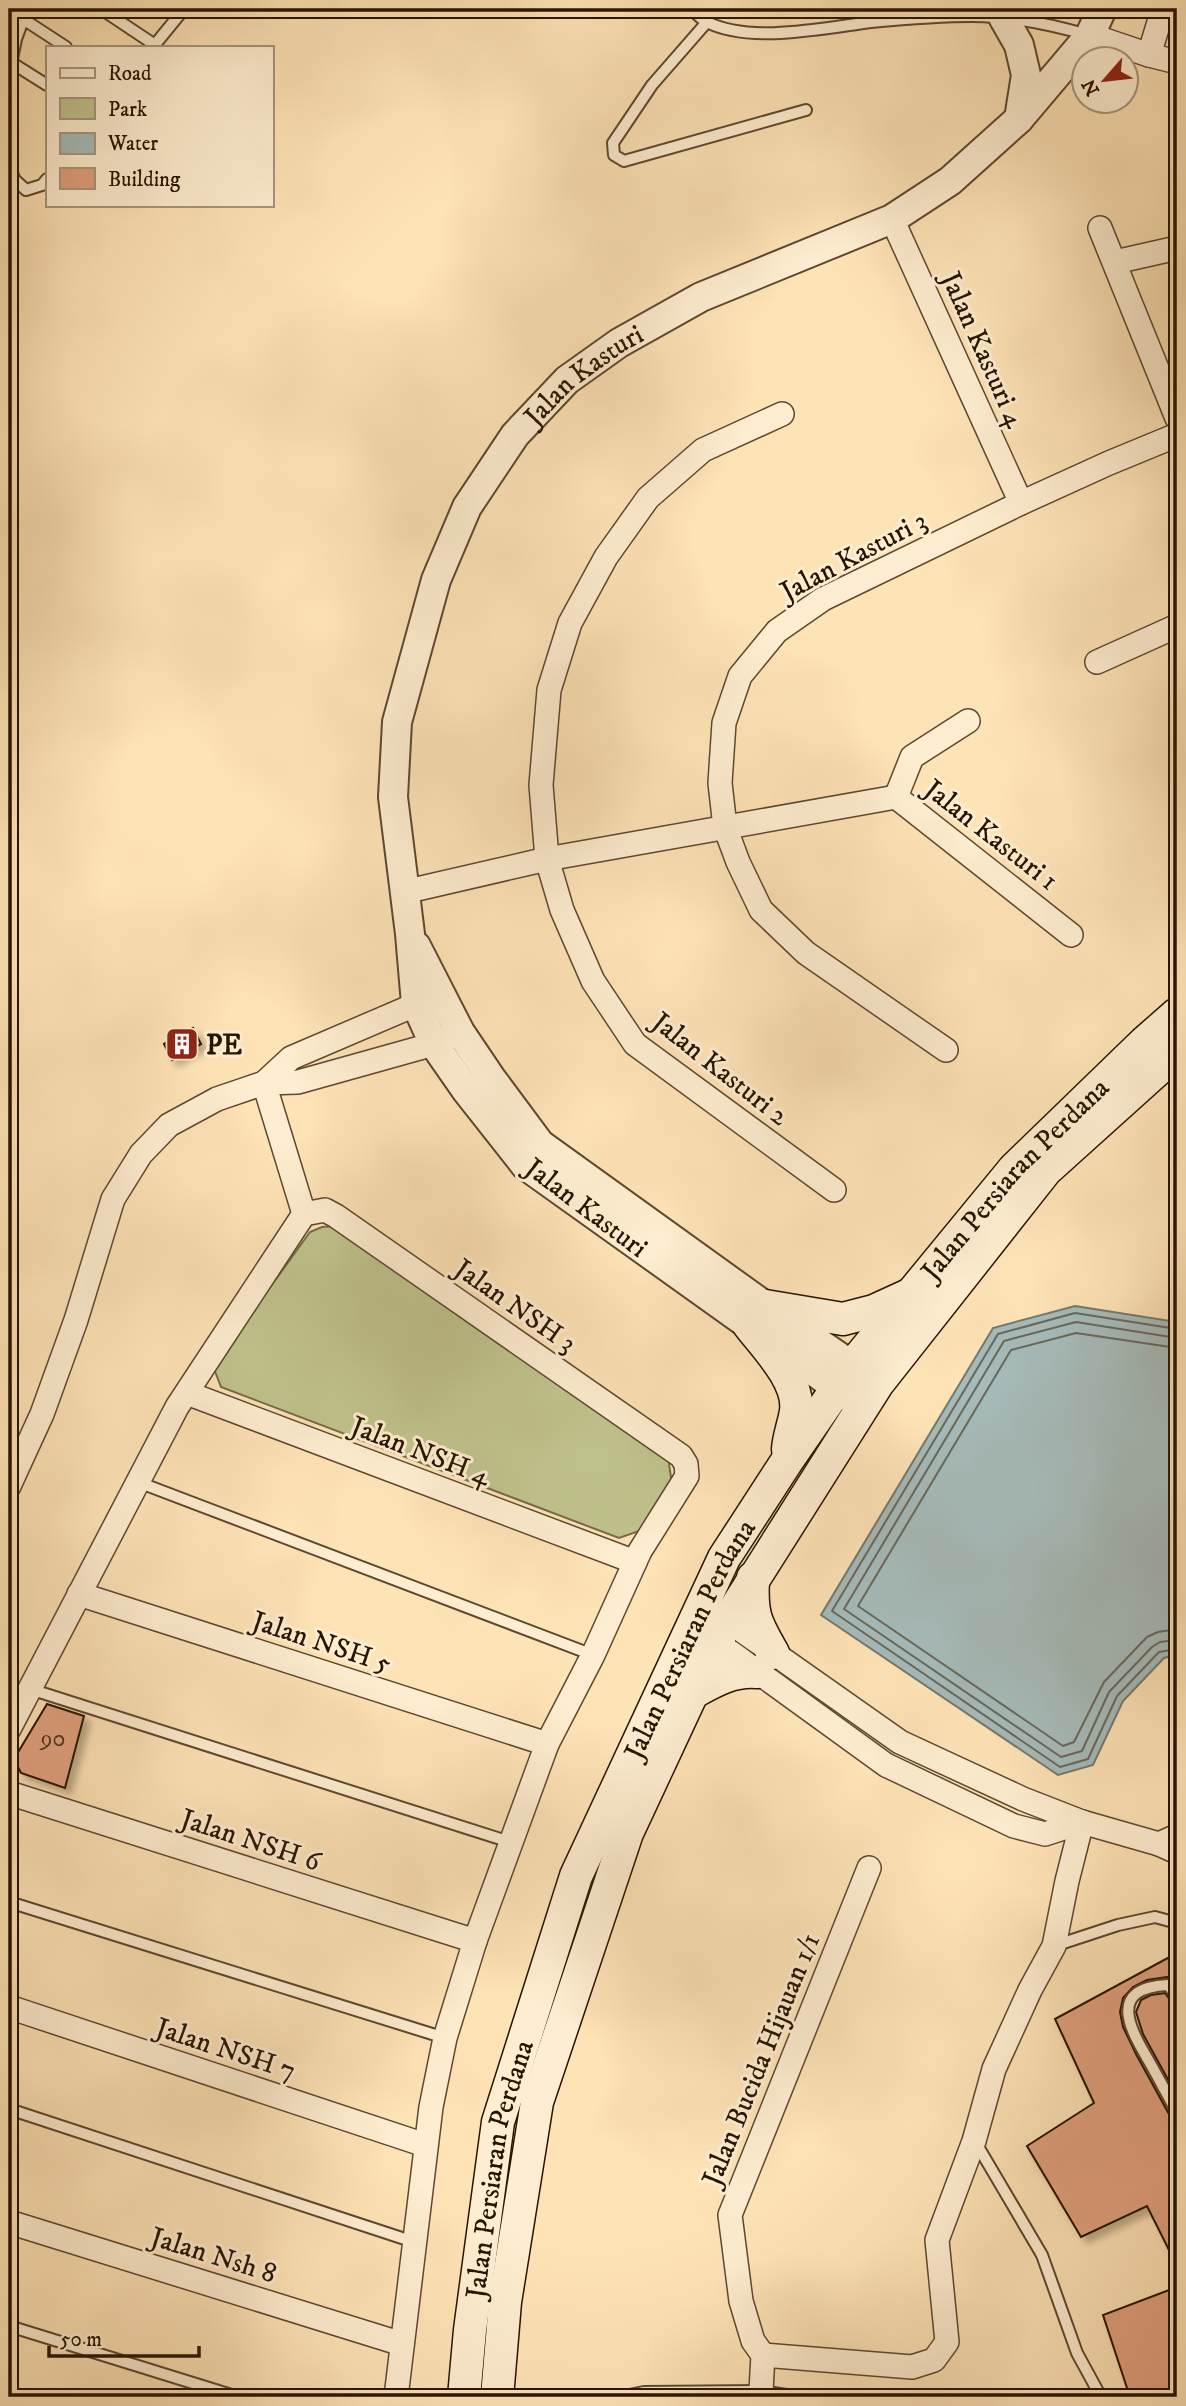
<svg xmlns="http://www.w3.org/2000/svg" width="1186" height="2406" font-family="'IM FELL DW Pica',serif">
<defs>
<filter id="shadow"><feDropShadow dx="6" dy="6" stdDeviation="3.5" flood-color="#0004"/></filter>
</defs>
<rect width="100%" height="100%" fill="#fee3b6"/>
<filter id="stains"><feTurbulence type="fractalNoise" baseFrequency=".00286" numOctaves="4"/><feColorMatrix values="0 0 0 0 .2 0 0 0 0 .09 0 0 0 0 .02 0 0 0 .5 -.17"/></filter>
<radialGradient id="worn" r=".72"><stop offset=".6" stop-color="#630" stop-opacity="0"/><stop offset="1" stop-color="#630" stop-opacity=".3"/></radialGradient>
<polygon fill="#c0c38d" stroke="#746c46" stroke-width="2" points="335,1226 668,1457 672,1484 645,1529 619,1538 221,1387 213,1366 310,1232 322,1227"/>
<polygon fill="#a6bbba" stroke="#737870" stroke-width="2" points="1075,1306 1177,1322 1177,1655 1164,1658 1123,1701 1093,1765 1058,1775 821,1615 993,1328"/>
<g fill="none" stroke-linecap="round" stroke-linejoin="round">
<g stroke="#66685d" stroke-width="2">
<polyline points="1177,1329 1075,1313 998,1334 832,1611 1060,1767 1088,1759 1117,1696 1159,1652 1177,1649"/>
<polyline points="1177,1338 1076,1322 1004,1341 844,1609 1061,1757 1082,1751 1109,1692 1152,1647 1160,1642 1177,1640"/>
<polyline points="1177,1348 1076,1333 1011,1350 858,1606 1063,1746 1074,1742 1104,1682 1147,1637 1158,1632 1177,1629"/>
</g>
</g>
<g fill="#e0a07e" stroke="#271400" stroke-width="2" filter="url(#shadow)">
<polygon points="193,1028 201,1044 172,1060 164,1044"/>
<polygon points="47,1704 84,1716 65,1788 21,1773 14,1759"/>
<polygon points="1177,1953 1177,1984 1171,1978 1167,1977 1147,1980 1133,1987 1123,1998 1120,2012 1123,2027 1136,2054 1170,2116 1177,2120 1177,2266 1147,2206 1081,2237 1027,2146 1094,2103 1055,2019"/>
<polygon points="1165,1993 1171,2001 1177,2004 1177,2096 1143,2034 1136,2012 1141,2000 1151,1995"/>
<polygon points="1177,2287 1177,2397 1130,2397 1103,2315"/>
</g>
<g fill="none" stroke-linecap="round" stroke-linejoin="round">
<defs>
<g id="service">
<polyline points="101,9 155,45"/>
<path d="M 691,9 C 696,13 701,19 707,22 C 750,44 824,28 871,22 C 904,19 939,16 972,16 C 1012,16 1050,24 1088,35"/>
<polyline points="23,19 66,47"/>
<polyline points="707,22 652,85 613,143 614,155 624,161 806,110"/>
<polyline points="153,47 184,9"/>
<polyline points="12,63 47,85"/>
<polyline points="9,73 16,39 27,9"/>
<polyline points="9,167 15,180 26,190 42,185 47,179"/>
<polyline points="138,1482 593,1655"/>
<polyline points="30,1689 510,1842"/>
<polyline points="9,1902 445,2038"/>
<polyline points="1054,1946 1118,1925 1155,1917 1177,1923"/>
<path d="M 1177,1996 L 1168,1985 C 1106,1988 1130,2029 1150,2063 C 1159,2079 1168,2096 1177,2112"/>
<polyline points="9,2109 414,2242"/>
<polyline points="976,2143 1042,2255 1077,2353 1101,2397"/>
<polyline points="9,2326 238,2397"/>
<polyline points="627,2397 629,2395 644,2392 761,2391 799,2397"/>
</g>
<g id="minor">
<polyline points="1090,35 1149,55 1177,62"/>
<polyline points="1149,55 1163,9"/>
<polyline points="892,219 1021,503"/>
<polyline points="1100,228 1177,418"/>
<polyline points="1115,262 1177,248"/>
<polyline points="782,414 703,450 648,498 606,557 570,623 549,690 541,785 547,859 562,910 593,981 635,1044 834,1190"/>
<polyline points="1097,662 1177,626"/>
<polyline points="968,721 912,757 896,797 1071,935"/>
<polyline points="404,892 547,859 896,797"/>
<polyline points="946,1050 806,953 761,910 738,862 725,827 720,783 724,723 740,676 777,631 823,599 1021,503 1109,463 1177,435"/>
<polyline points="264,1083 291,1058 431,998"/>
<polyline points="304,1214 325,1210 336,1216 681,1456 686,1464 687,1476 640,1551 593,1655 547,1744 475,1941 445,2038 431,2107 396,2397"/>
<polyline points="187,1393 635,1562"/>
<polyline points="9,1486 42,1414 76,1320 113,1199 141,1154 169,1125 217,1099 264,1083 298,1082 434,1044 460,1032"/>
<polyline points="79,1594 547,1744"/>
<polyline points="717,1613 900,1742 1023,1799 1082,1822 1159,1844"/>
<polyline points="704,1633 886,1765 1014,1826 1045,1834 1082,1822"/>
<polyline points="9,1729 177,1407 304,1214 264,1083"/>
<polyline points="9,1793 475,1941"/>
<polyline points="1177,1836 1159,1844 1177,1852"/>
<polyline points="9,2007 425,2145"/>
<polyline points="9,2222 402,2344"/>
<polyline points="763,2355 912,2367 934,2360 947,2342 937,2240 974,2141 994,2069 1030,1990 1054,1946 1067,1881 1082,1822"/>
<polyline points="761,2391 763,2355 753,2341 741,2301 730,2215 869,1868"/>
</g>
<g id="tertiary">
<polyline points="1003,17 1019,45 1026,75 1019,119"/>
<polyline points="416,946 460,1032 491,1078 540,1144 765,1306 870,1378"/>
<path id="s1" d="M 854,1400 L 525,1165 L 466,1090 L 434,1044 L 416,1004 L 410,934 L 393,797 L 397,722 L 436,580 L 467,507 L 515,435 L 567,380 L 619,343 L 701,297 L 892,219 L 950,181 L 1019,119 L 1090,35 L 1102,9"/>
</g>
<g id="secondary">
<polyline points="765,1306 843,1319 874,1311 909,1295"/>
<path d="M 749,1325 C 766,1347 800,1381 796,1411 C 794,1424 789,1436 788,1449"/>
<path d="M 753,1578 C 751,1614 755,1622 773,1653"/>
<path d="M 692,1693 C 714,1681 732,1670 757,1672"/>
<path id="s2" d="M 464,2397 L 470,2330 L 498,2122 L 576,1876 L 724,1558 L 787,1461 L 853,1365 L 1014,1169 L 1144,1043 L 1177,1014"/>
<polyline points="497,2397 505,2302 537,2102 627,1833 716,1642 728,1620 878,1383 1046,1170 1177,1052"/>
</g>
</defs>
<use href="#service" stroke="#5d482e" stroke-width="14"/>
<use href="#minor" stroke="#5d482e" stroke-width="26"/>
<use href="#tertiary" stroke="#5d482e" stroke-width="32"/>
<use href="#secondary" stroke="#271400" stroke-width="35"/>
<use href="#service" stroke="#feedd0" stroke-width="10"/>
<use href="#minor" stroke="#feedd0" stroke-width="23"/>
<use href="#tertiary" stroke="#feedd0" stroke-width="28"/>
<use href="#secondary" stroke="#feedd0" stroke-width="32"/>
</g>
<defs>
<symbol id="building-square" viewBox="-11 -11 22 22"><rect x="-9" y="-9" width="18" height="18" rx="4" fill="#8f2418" stroke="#feedd0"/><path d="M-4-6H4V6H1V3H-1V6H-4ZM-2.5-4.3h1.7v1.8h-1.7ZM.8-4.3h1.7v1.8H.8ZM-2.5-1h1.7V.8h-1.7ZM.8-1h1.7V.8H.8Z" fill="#fff"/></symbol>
</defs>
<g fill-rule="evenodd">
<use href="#building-square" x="163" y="1025" width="38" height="38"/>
</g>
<g text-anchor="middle" stroke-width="6" stroke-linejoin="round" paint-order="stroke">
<g font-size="24" fill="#553720">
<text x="53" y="1746">90</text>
</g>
<g font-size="28" fill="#271400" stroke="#feedd0">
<text transform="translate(984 349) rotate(66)" y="10">Jalan Kasturi 4</text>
<text dy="10" stroke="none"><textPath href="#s1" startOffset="1288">Jalan Kasturi</textPath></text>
<text transform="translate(853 555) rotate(-28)" y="10">Jalan Kasturi 3</text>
<text transform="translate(992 834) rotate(38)" y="10">Jalan Kasturi 1</text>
<text transform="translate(721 1068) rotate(38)" y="10">Jalan Kasturi 2</text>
<text dy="10" stroke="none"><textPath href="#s2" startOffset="1365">Jalan Persiaran Perdana</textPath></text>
<text transform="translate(587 1207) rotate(37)" y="10">Jalan Kasturi</text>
<text transform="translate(516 1305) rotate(35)" y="10">Jalan NSH 3</text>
<text transform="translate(421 1450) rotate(21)" y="10">Jalan NSH 4</text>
<text dy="10" stroke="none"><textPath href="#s2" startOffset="798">Jalan Persiaran Perdana</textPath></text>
<text transform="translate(322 1641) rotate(18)" y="10">Jalan NSH 5</text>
<text transform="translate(251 1839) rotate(18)" y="10">Jalan NSH 6</text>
<text transform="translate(226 2048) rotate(18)" y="10">Jalan NSH 7</text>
<text transform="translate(760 2059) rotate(-68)" y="10">Jalan Bucida Hijauan 1/1</text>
<text dy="10" stroke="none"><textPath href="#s2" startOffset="231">Jalan Persiaran Perdana</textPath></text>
<text transform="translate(214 2254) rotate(17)" y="10">Jalan Nsh 8</text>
</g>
<g font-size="28" font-weight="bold" fill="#271400" stroke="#feedd0" text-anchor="start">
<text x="206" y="1054">PE</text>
</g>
</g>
<rect width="1186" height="2406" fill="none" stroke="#fee3b6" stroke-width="35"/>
<rect x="10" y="10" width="1165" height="2385" fill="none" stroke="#271400" stroke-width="3.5"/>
<rect x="18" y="18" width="1151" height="2371" fill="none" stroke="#271400" stroke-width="2"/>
<rect x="46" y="46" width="228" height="161" fill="#feedd0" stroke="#a8967d" stroke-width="2"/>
<rect x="60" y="68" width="35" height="10" fill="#feedd0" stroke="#a8967d" stroke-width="2"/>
<text x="108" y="80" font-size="21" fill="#271400">Road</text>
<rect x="60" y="98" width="35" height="21" fill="#c0c38d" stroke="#a8967d" stroke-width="2"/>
<text x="108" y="116" font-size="21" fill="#271400">Park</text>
<rect x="60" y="133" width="35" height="21" fill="#a6bbba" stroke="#a8967d" stroke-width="2"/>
<text x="108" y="150" font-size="21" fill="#271400">Water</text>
<rect x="60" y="168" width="35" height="21" fill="#e0a07e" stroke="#a8967d" stroke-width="2"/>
<text x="108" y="186" font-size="21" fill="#271400">Building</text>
<g transform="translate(1105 80) rotate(242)"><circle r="33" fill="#feedd0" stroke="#a8967d" stroke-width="2"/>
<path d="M0-5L12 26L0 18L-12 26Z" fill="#8f2418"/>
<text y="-10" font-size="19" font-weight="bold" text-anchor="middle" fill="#271400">N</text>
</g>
<path d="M49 2346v10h150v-10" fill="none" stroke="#271400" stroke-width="3.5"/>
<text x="60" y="2346" font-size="21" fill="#271400" stroke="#feedd0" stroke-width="5" paint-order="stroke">50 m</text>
<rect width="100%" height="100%" filter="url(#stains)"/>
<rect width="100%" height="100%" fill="url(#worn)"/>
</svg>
